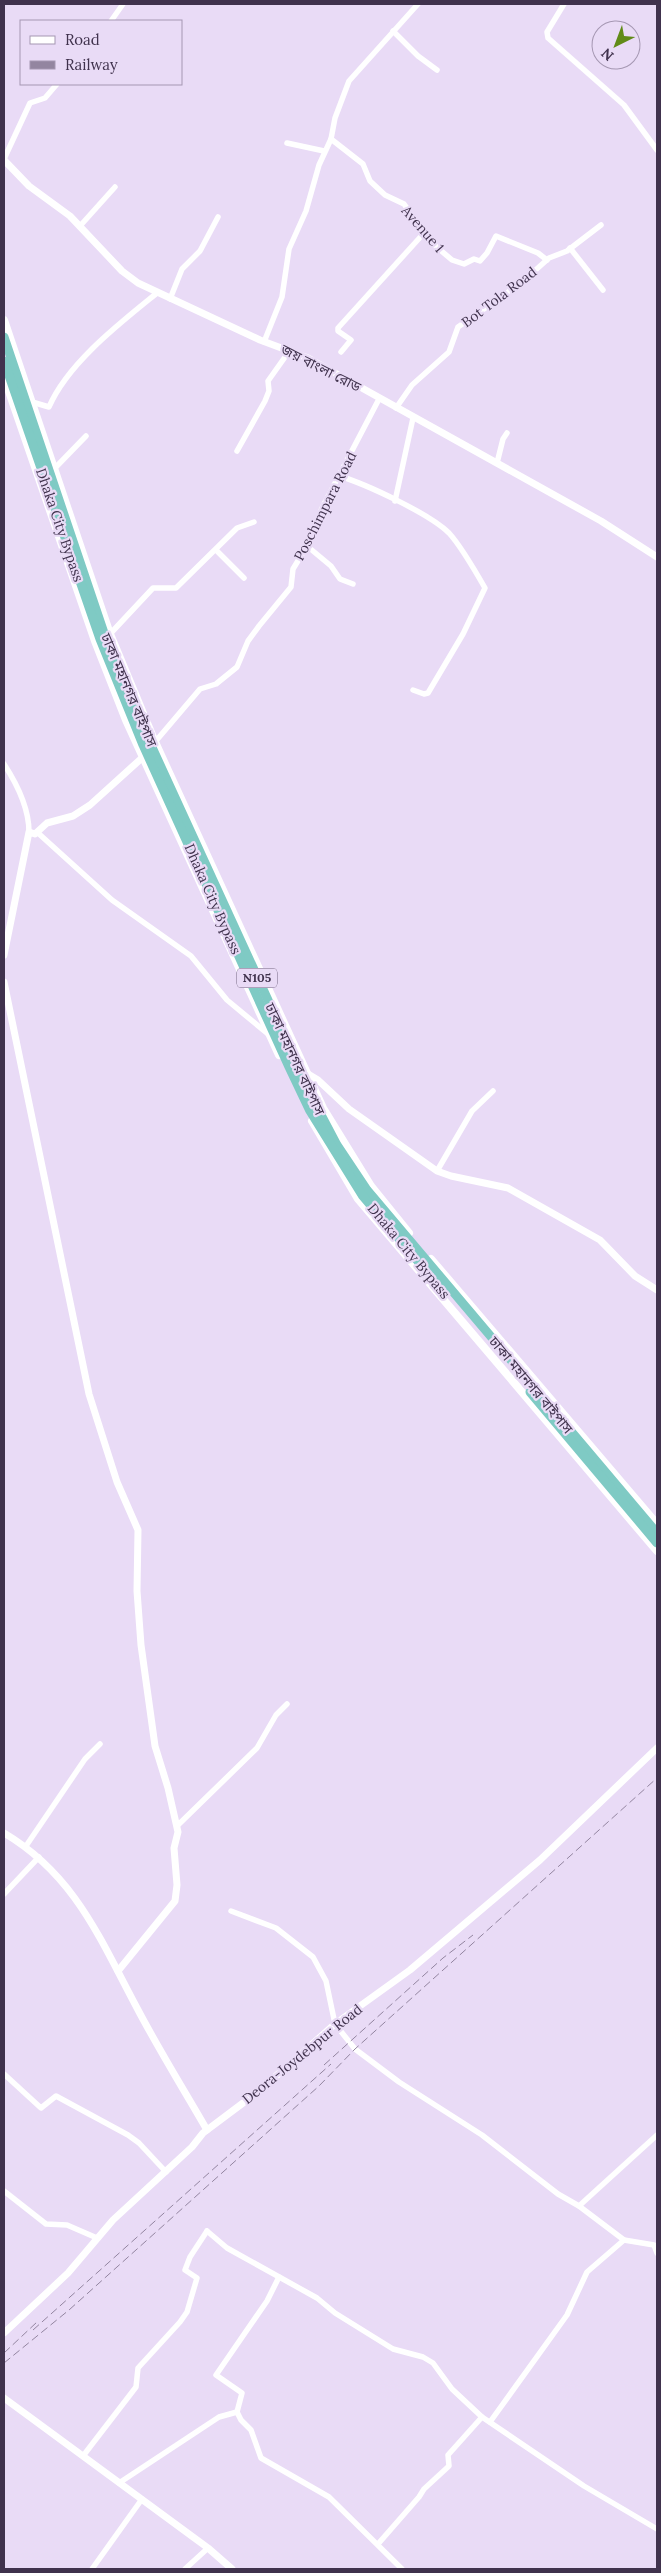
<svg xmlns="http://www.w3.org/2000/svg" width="661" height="2573" font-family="Lora,'Noto Sans Bengali',serif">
<rect width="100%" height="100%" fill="#e9dbf6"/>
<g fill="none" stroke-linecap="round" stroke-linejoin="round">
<g stroke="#fff" stroke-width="5.5">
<polyline points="564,4 547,32 548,38 624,105 657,150"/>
<polyline points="111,21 123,4"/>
<polyline points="393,31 418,56 437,70"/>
<polyline points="331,139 363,164 370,181 385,195 404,204 432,243 452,260 464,264 474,259 480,261 487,253 496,236 538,253 547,260"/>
<polyline points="287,143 324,151"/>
<polyline points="4,159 30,103 45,98 57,84"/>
<polyline points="80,226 115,187"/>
<polyline points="570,248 603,290"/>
<polyline points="170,299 182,269 200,251 218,217"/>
<polyline points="264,342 282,297 289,249 306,211 319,165 331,139 335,118 349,81 418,4"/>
<polyline points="341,352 351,340 338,331 338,328 424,233"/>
<path d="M 32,402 L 49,407 C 68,363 120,323 157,293"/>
<polyline points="396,408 412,385 449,352 458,327 520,284 549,258 567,251 601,225"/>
<polyline points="237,451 265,401 269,391 268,381 290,350"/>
<polyline points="497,463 503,439 507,433"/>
<polyline points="55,468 86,436"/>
<path d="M 339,476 C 366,484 430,514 449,533 C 460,545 477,574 485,588 L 463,634 L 428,693 L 424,694 L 413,690"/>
<polyline points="395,501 413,418"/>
<polyline points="307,546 331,566 340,579 353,584"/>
<polyline points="216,550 244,578"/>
<polyline points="110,634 153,588 176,588 237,528 254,522"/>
<polyline points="155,742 200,689 216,684 237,667 248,641 259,626 291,587 293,569 307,546 322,508 379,399"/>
<path d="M 4,764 C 17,784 29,808 29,832"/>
<polyline points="38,833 112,900 191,956 227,1000 268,1034"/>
<polyline points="437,1171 472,1111 493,1091"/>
<polyline points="177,1826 257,1748 276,1715 287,1704"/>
<polyline points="26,1846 85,1759 100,1744"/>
<polyline points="4,1894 39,1857"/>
<polyline points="231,1911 276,1928 313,1957 326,1981 335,2024 355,2049 399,2082 482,2135 558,2194 579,2206 624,2240 654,2245 657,2253"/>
<polyline points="4,2074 41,2108 56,2096 128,2135 139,2143 166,2172"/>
<polyline points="4,2191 46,2224 67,2225 97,2238"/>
<polyline points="579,2206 657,2135"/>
<polyline points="207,2231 227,2248 317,2298 335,2313 393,2349 423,2357 433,2363 452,2389 482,2417 584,2486 657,2529"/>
<polyline points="279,2277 267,2301 216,2375 242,2393 237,2412 241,2420 251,2430 261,2458 329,2497 402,2569"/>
<polyline points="490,2422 567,2315 587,2272 624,2240"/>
<polyline points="83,2456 136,2387 138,2368 180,2322 187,2312 197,2278 185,2270 190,2257 207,2231"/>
<polyline points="119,2483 219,2417 237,2412"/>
<polyline points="378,2544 419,2497 424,2489 449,2466 448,2455 482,2417"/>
<polyline points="92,2569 142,2499"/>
<polyline points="185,2569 208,2548"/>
</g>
<g stroke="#fff" stroke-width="7">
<polyline points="4,160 29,186 70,216 122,271 138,283 260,340 308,358 601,521 657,557"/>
<polyline points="4,955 29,832 35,834 47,823 73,816 90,805 143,757"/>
<polyline points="4,982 89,1394 117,1482 138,1530 137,1591 141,1645 155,1746 168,1788 178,1832 174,1848 177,1885 175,1901 118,1971"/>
<polyline points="308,1074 318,1080 349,1109 437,1171 451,1176 508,1188 600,1240 635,1276 657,1290"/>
<path d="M 4,1833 C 75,1875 100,1939 137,2008 C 159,2050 184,2090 207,2130"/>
<polyline points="4,2333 68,2273 113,2220 192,2147 203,2133 259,2091 335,2024 410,1970 540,1860 657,1748"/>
<polyline points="4,2398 208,2548 232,2569"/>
</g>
<g stroke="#fff" stroke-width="8">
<polyline points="4,320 110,634 155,742 323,1108 371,1186 409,1233"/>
<polyline points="4,377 95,641 126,720 279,1055"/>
<polyline points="312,1121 358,1199 657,1551"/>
<polyline points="431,1259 657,1524"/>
</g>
<g stroke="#7fcac4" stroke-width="9">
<polyline points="4,337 105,636 139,719 318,1109 337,1145 367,1190 657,1533"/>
<polyline points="4,361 100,639 143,745 289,1067 310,1111 362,1195 443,1291"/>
<polyline points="530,1392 657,1543"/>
</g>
<g stroke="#9385a0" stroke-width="1" stroke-dasharray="8 4" stroke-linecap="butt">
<polyline points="324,2065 443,1958 473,1935"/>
<polyline points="33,2330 331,2064"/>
<polyline points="4,2353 37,2322"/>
<polyline points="4,2363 69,2310 319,2086 355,2049 657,1778"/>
</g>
</g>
<g text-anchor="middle" stroke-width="4.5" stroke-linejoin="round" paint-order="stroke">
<rect fill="#e9dbf6" stroke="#736580" stroke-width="1" x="237" y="968.5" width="40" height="19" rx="4"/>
<g font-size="12" font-weight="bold" fill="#40324d">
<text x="257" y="982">N105</text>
</g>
<g font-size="14" fill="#40324d" stroke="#e9dbf6">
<text transform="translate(423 229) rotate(49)" y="5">Avenue 1</text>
<text transform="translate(499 297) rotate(-37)" y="5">Bot Tola Road</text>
<text transform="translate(321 368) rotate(27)" y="5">জয় বাংলা রোড</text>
<text transform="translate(325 506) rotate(-63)" y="5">Poschimpara Road</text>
<text transform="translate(60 525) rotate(71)" y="5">Dhaka City Bypass</text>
<text transform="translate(129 690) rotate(67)" y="5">ঢাকা মহানগর বাইপাস</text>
<text transform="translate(213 899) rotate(66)" y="5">Dhaka City Bypass</text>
<text transform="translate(295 1059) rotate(65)" y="5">ঢাকা মহানগর বাইপাস</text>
<text transform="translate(409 1251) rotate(50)" y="5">Dhaka City Bypass</text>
<text transform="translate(531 1385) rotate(50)" y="5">ঢাকা মহানগর বাইপাস</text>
<text transform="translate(302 2054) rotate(-39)" y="5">Deora-Joydebpur Road</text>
</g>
</g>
<rect width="661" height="2573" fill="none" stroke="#40324d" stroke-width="10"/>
<rect x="20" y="20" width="162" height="65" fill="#e9dbf6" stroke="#a597b2"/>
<rect x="30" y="36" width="25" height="8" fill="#ffffff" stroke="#a597b2"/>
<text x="65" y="45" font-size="15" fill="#40324d">Road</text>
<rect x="30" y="61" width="25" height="8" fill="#9385a0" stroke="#a597b2"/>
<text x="65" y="70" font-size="15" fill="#40324d">Railway</text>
<g transform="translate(616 45) rotate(222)"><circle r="24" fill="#e9dbf6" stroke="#a597b2"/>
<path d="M0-4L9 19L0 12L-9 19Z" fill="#618b18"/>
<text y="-8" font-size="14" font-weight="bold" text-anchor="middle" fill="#40324d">N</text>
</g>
</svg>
